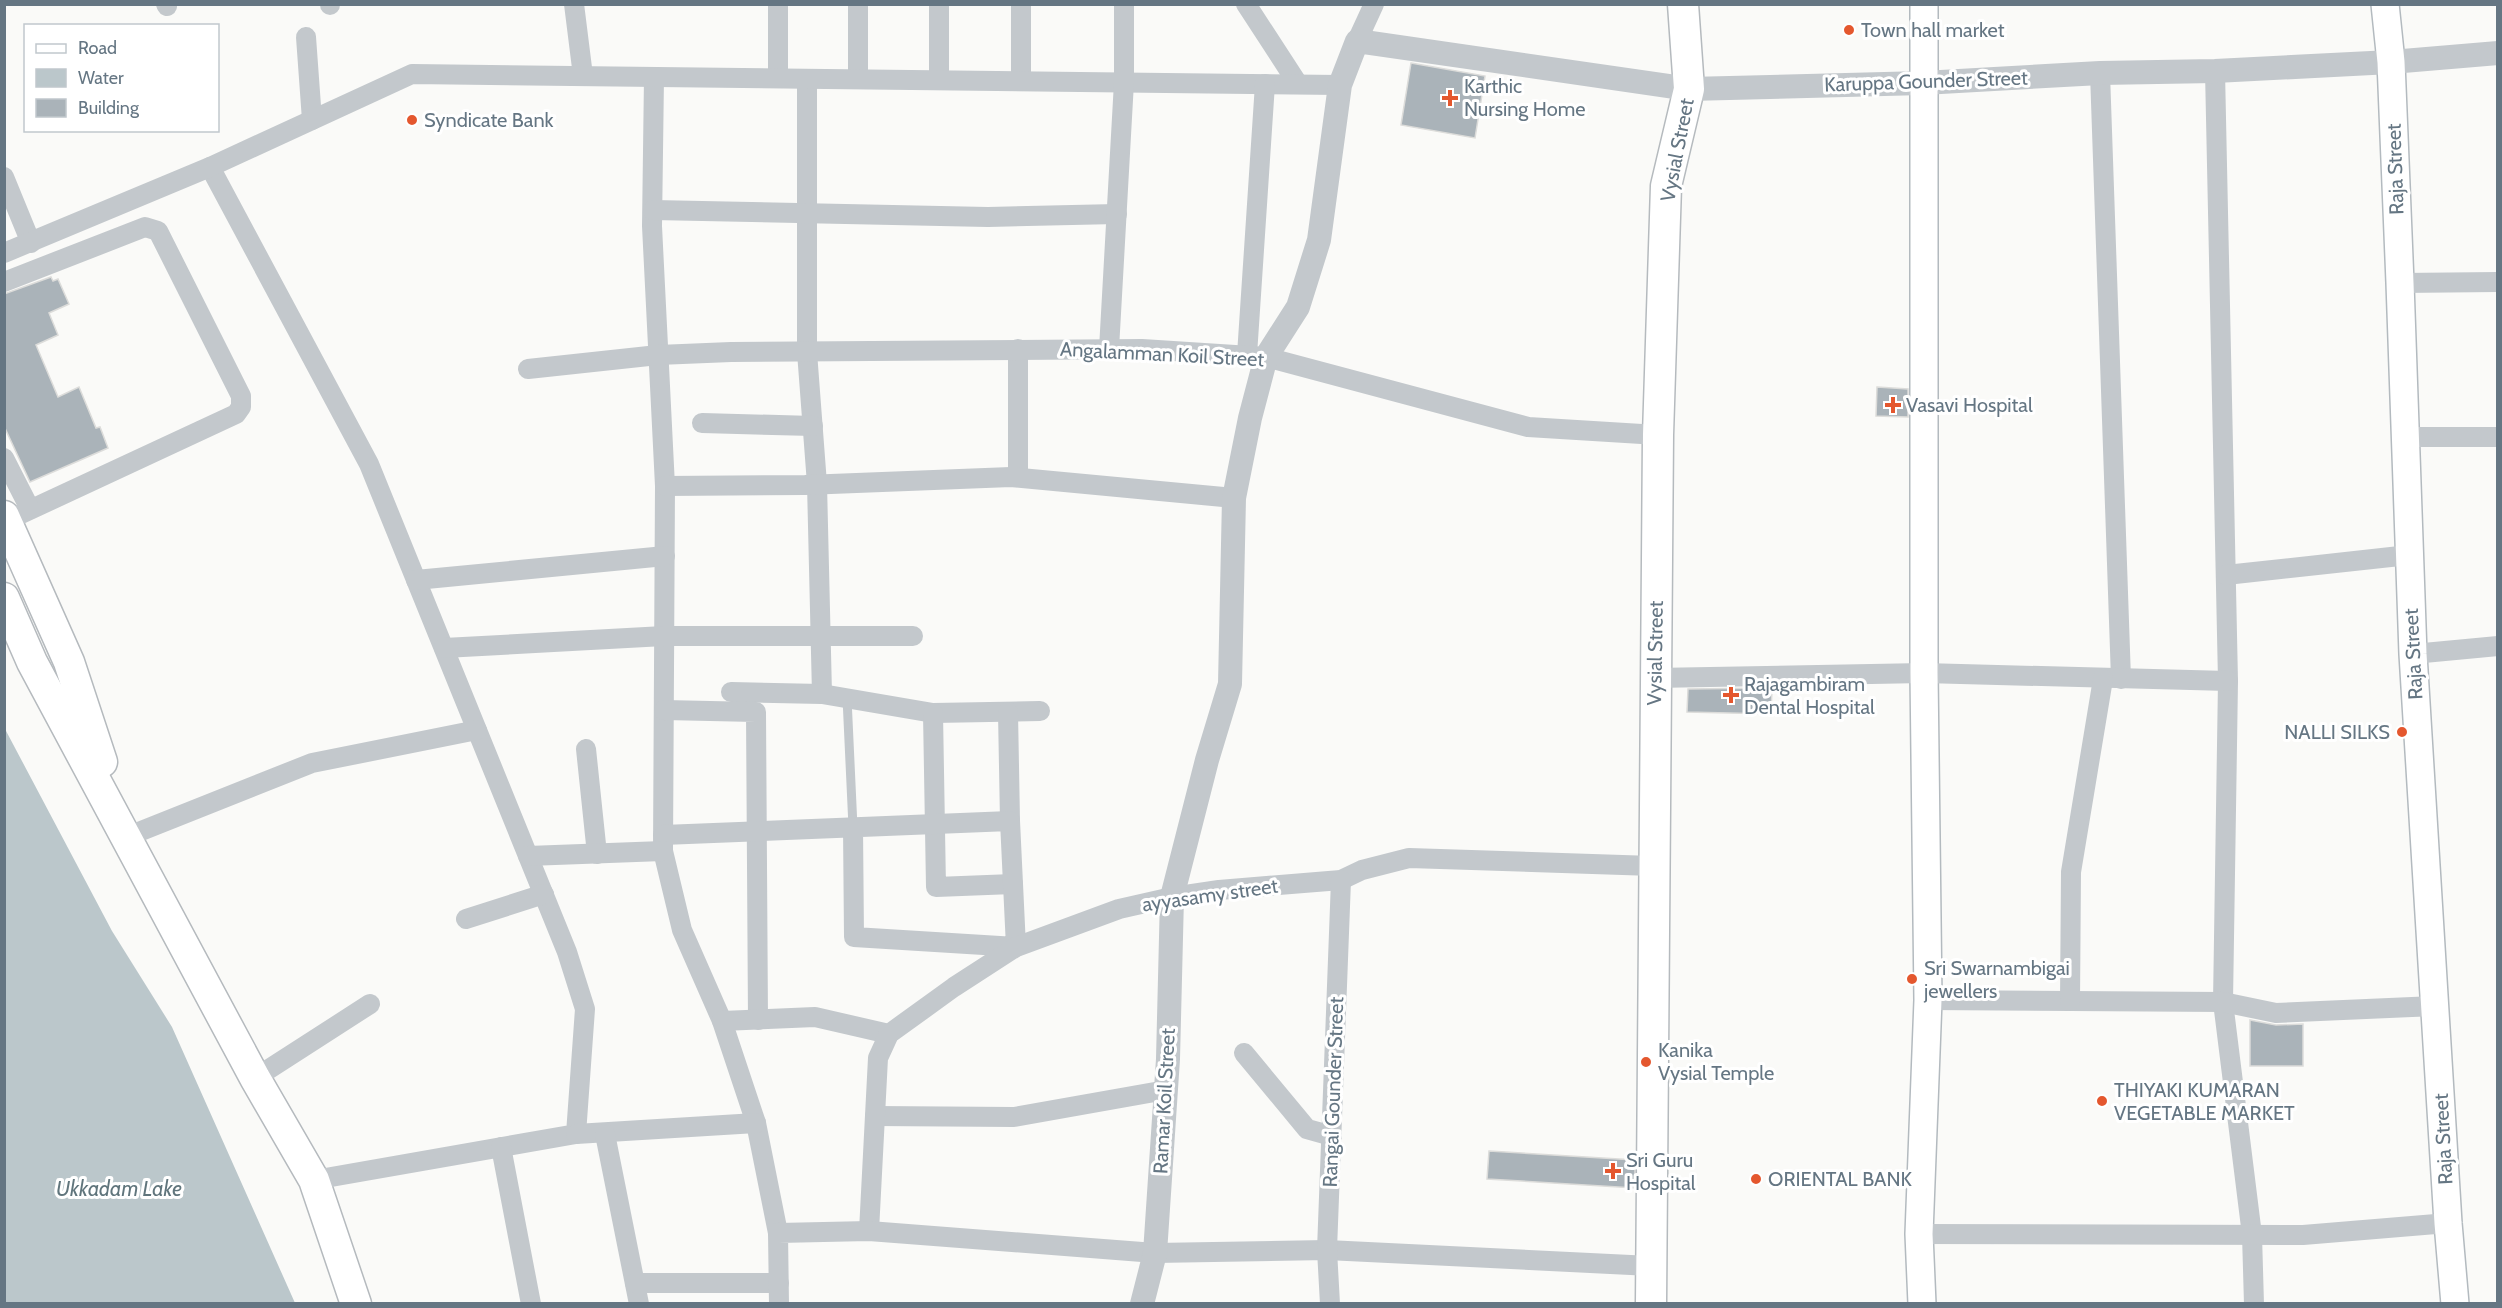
<svg xmlns="http://www.w3.org/2000/svg" width="2502" height="1308" font-family="Cabin,sans-serif">
<rect width="100%" height="100%" fill="#fafaf8"/>
<polygon fill="#bbc7cb" points="5,729 112,931 172,1027 295,1303 5,1303"/>
<g fill="#aab3b9" stroke="#dcdcda" stroke-width="1.5">
<polygon points="1411,63 1485,76 1475,138 1401,125"/>
<polygon points="51,277 53,281 58,279 69,304 49,313 58,335 36,345 58,397 79,387 96,428 100,427 108,448 30,482 4,426 4,294"/>
<polygon points="1877,387 1908,389 1908,417 1876,416"/>
<polygon points="1772,688 1771,714 1687,712 1688,689"/>
<polygon points="2250,1020 2276,1025 2303,1024 2303,1066 2250,1066"/>
<polygon points="1489,1151 1635,1160 1635,1188 1487,1179"/>
</g>
<g fill="none" stroke-linecap="round" stroke-linejoin="round">
<defs>
<g id="secondary">
<polyline points="2385,4 2391,62 2400,283 2413,654 2448,1223 2455,1304"/>
<polyline points="1922,1304 1919,1234 1928,1000 1924,673 1924,4"/>
</g>
<g id="primary">
<polyline points="4,516 69,662 102,762"/>
<polyline points="4,598 32,662 255,1078 314,1180 356,1304"/>
<polyline points="1651,1304 1658,435 1666,186 1689,89 1683,4"/>
</g>
</defs>
<use href="#secondary" stroke="#b3babf" stroke-width="30"/>
<use href="#primary" stroke="#b5babe" stroke-width="33"/>
<polyline stroke="#c3c8cc" stroke-width="9" points="847,698 853,827"/>
<g stroke="#c3c8cc" stroke-width="20">
<polyline points="166,4 167,6"/>
<polyline points="330,4 330,5"/>
<polyline points="574,4 583,76"/>
<polyline points="858,4 858,79"/>
<polyline points="939,4 939,80"/>
<polyline points="1021,4 1021,80"/>
<polyline points="1246,4 1298,84"/>
<polyline points="306,37 312,120"/>
<polyline points="1357,41 1374,4"/>
<polyline points="2215,71 2228,681 2223,1002 2252,1235 2254,1304"/>
<polyline points="2100,73 2121,679"/>
<polyline points="654,77 652,226 665,486 663,851 682,930 722,1021 756,1123 778,1233"/>
<polyline points="778,78 778,4"/>
<polyline points="807,79 807,352 817,484 822,694"/>
<polyline points="210,167 369,464 567,952 585,1009 576,1134 314,1180"/>
<polyline points="4,177 31,243"/>
<polyline points="653,210 988,217 1117,214"/>
<polyline points="4,253 210,167 412,74 1340,85"/>
<polyline points="4,282 145,227 158,231 241,396 241,407 236,414 6,521"/>
<polyline points="2400,283 2498,282"/>
<polyline points="1018,349 1018,477"/>
<polyline points="1109,349 1124,82 1124,4"/>
<polyline points="1247,355 1265,84"/>
<polyline points="528,369 658,355 731,352 1142,349 1266,357 1528,427 1658,435"/>
<polyline points="702,423 813,426"/>
<polyline points="2405,437 2498,437"/>
<polyline points="4,458 30,509"/>
<polyline points="665,486 805,485 1011,477 1234,498"/>
<polyline points="2226,575 2409,555"/>
<polyline points="416,580 665,556"/>
<polyline points="444,648 664,636 913,636"/>
<polyline points="2413,654 2498,646"/>
<polyline points="1654,678 1924,673 2228,681"/>
<polyline points="731,692 822,694 933,713 1040,711"/>
<polyline points="664,710 756,712 758,1020"/>
<polyline points="1008,712 1010,821"/>
<polyline points="933,713 936,887 1013,884"/>
<polyline points="586,749 597,854"/>
<polyline points="663,835 1010,821 1016,947 854,937 853,827"/>
<polyline points="126,837 312,763 477,730"/>
<polyline points="528,856 663,851"/>
<polyline points="466,919 544,894"/>
<polyline points="1928,1000 2223,1002 2276,1013 2435,1006"/>
<polyline points="2070,1001 2071,872 2103,679"/>
<polyline points="722,1021 815,1017 889,1034"/>
<polyline points="1244,1053 1307,1129 1332,1136"/>
<polyline points="255,1078 370,1004"/>
<polyline points="875,1116 1014,1117 1166,1090"/>
<polyline points="576,1134 756,1123"/>
<polyline points="605,1134 639,1304"/>
<polyline points="501,1147 531,1304"/>
<polyline points="869,1231 878,1058 889,1034 954,987 1016,947 1119,909 1172,897 1219,890 1341,880 1362,870 1409,858 1653,866"/>
<polyline points="1919,1234 2303,1235 2448,1223"/>
<polyline points="635,1283 779,1283"/>
<polyline points="779,1304 778,1233 869,1231 1155,1253 1327,1250 1651,1266"/>
<polyline points="1330,1304 1327,1250 1341,880"/>
</g>
<polyline stroke="#c3c8cc" stroke-width="24" points="1142,1304 1155,1253 1168,1059 1172,897 1207,760 1230,684 1234,498 1250,418 1266,357 1298,307 1319,240 1340,85 1357,41 1689,89 1923,83 2100,73 2215,71 2391,62 2498,53"/>
<use href="#secondary" stroke="#fff" stroke-width="27"/>
<use href="#primary" stroke="#fff" stroke-width="30"/>
</g>
<g fill="#e4572e" stroke="#fff" stroke-width="2">
<circle cx="1849" cy="30" r="6"/>
<path d="M1447 89h6v6h6v6h-6v6h-6v-6h-6v-6h6z"/>
<circle cx="412" cy="120" r="6"/>
<path d="M1890 396h6v6h6v6h-6v6h-6v-6h-6v-6h6z"/>
<path d="M1728 686h6v6h6v6h-6v6h-6v-6h-6v-6h6z"/>
<circle cx="2402" cy="732" r="6"/>
<circle cx="1912" cy="979" r="6"/>
<circle cx="1646" cy="1062" r="6"/>
<circle cx="2102" cy="1101" r="6"/>
<path d="M1610 1162h6v6h6v6h-6v6h-6v-6h-6v-6h6z"/>
<circle cx="1756" cy="1179" r="6"/>
</g>
<g text-anchor="middle" stroke-width="6" stroke-linejoin="round" paint-order="stroke">
<g font-size="20" fill="#657683" stroke="#fff" text-anchor="start">
<text x="1861" y="37">Town hall market</text>
<text x="1464" y="93">Karthic<tspan x="1464" dy="23">Nursing Home</tspan></text>
<text x="424" y="127">Syndicate Bank</text>
<text x="1906" y="412">Vasavi Hospital</text>
<text x="1744" y="691">Rajagambiram<tspan x="1744" dy="23">Dental Hospital</tspan></text>
<text x="2390" y="739" text-anchor="end">NALLI SILKS</text>
<text x="1924" y="975">Sri Swarnambigai<tspan x="1924" dy="23">jewellers</tspan></text>
<text x="1658" y="1057">Kanika<tspan x="1658" dy="23">Vysial Temple</tspan></text>
<text x="2114" y="1097">THIYAKI KUMARAN<tspan x="2114" dy="23">VEGETABLE MARKET</tspan></text>
<text x="1626" y="1167">Sri Guru<tspan x="1626" dy="23">Hospital</tspan></text>
<text x="1768" y="1186">ORIENTAL BANK</text>
</g>
<g font-size="20" fill="#657683" stroke="#fff">
<text transform="translate(1926 81) rotate(-2)" y="7">Karuppa Gounder Street</text>
<text transform="translate(1677 150) rotate(-79)" y="7">Vysial Street</text>
<text transform="translate(2395 169) rotate(-92)" y="7">Raja Street</text>
<text transform="translate(1162 354) rotate(3)" y="7">Angalamman Koil Street</text>
<text transform="translate(1655 653) rotate(-89)" y="7">Vysial Street</text>
<text transform="translate(2413 654) rotate(-93)" y="7">Raja Street</text>
<text transform="translate(1210 895) rotate(-8)" y="7">ayyasamy street</text>
<text transform="translate(1333 1092) rotate(-88)" y="7">Rangai Gounder Street</text>
<text transform="translate(1164 1101) rotate(-87)" y="7">Ramar Koil Street</text>
<text transform="translate(2443 1139) rotate(-93)" y="7">Raja Street</text>
</g>
<g font-size="21" font-style="italic" fill="#60757c" stroke="#fff">
<text x="119" y="1196">Ukkadam Lake</text>
</g>
</g>
<rect width="2502" height="1308" fill="none" stroke="#657683" stroke-width="12"/>
<rect x="24" y="24" width="195" height="108" fill="#ffffff" stroke="#c1c8cd" stroke-width="1.5"/>
<rect x="36" y="44" width="30" height="9" fill="#ffffff" stroke="#c1c8cd" stroke-width="1.5"/>
<text x="78" y="54" font-size="18" fill="#657683">Road</text>
<rect x="36" y="69" width="30" height="18" fill="#bbc7cb" stroke="#c1c8cd" stroke-width="1.5"/>
<text x="78" y="84" font-size="18" fill="#657683">Water</text>
<rect x="36" y="99" width="30" height="18" fill="#aab3b9" stroke="#c1c8cd" stroke-width="1.5"/>
<text x="78" y="114" font-size="18" fill="#657683">Building</text>
</svg>
